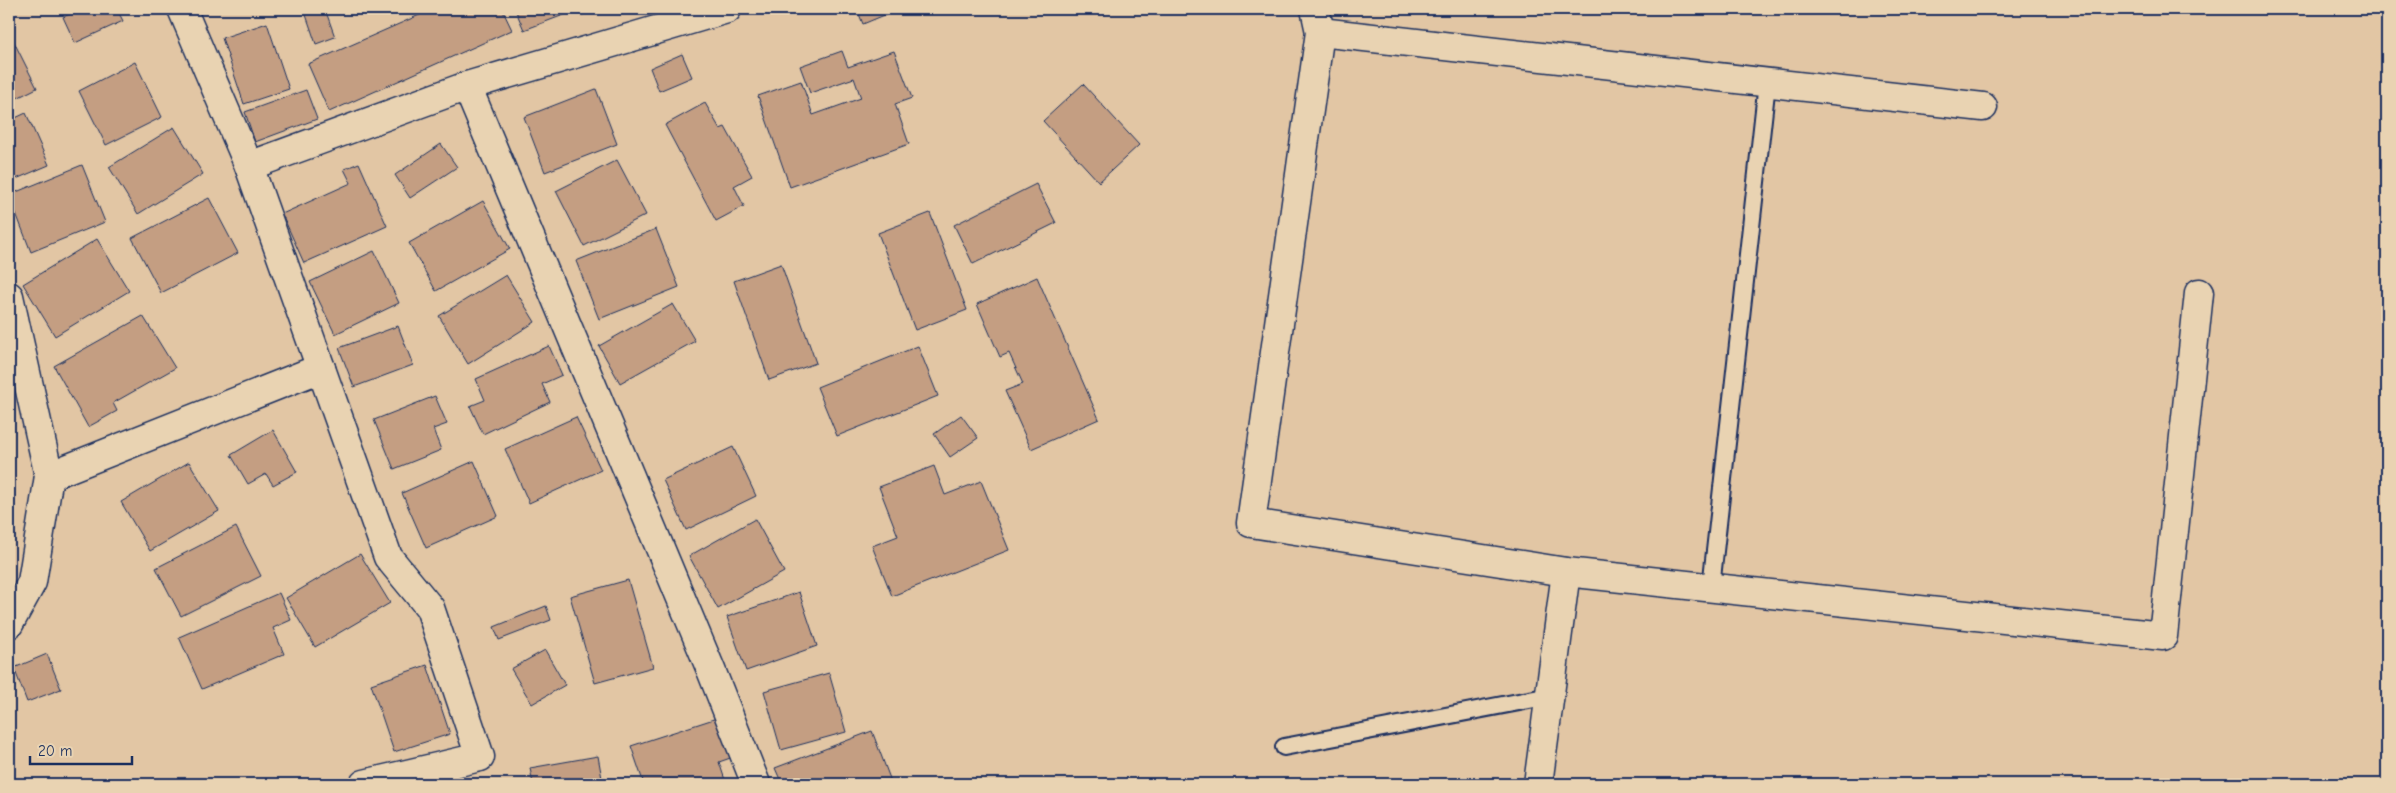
<svg xmlns="http://www.w3.org/2000/svg" width="2396" height="793" font-family="'Comic Neue',sans-serif">
<rect width="100%" height="100%" fill="#e2c6a4"/>
<filter id="ink" filterUnits="userSpaceOnUse"><feTurbulence type="fractalNoise" baseFrequency=".02" numOctaves="2"/><feDisplacementMap in="SourceGraphic" scale="10" xChannelSelector="R" yChannelSelector="G"/><feConvolveMatrix kernelMatrix="1 2 1 2 8 2 1 2 1" color-interpolation-filters="sRGB"/></filter>
<g filter="url(#ink)">
<g fill="#c49e82" stroke="#1b2f5e">
<polygon points="82,9 117,9 123,21 75,43 63,17"/>
<polygon points="304,9 325,9 335,37 316,44"/>
<polygon points="433,9 502,9 512,30 329,112 308,64"/>
<polygon points="515,9 567,9 569,13 524,30"/>
<polygon points="580,9 602,9 582,15"/>
<polygon points="857,9 885,9 887,14 863,24"/>
<polygon points="267,23 289,89 244,104 222,38"/>
<polygon points="10,34 37,88 9,102 9,35"/>
<polygon points="842,51 848,67 894,51 912,98 895,104 909,144 790,187 758,96 801,81 813,115 861,98 854,78 810,93 800,66"/>
<polygon points="682,54 692,77 659,91 650,68"/>
<polygon points="135,62 162,117 106,145 79,91"/>
<polygon points="1083,84 1139,145 1099,182 1043,121"/>
<polygon points="596,89 617,144 545,172 524,117"/>
<polygon points="306,90 317,119 255,142 245,112"/>
<polygon points="705,103 720,129 725,127 752,176 734,186 744,206 716,221 665,125"/>
<polygon points="26,113 49,165 9,182 9,121"/>
<polygon points="174,127 203,174 138,214 109,167"/>
<polygon points="441,144 457,167 410,198 395,175"/>
<polygon points="617,160 646,215 584,246 556,191"/>
<polygon points="359,163 387,226 304,263 282,214 351,183 344,169"/>
<polygon points="82,165 105,222 31,252 9,195"/>
<polygon points="1036,184 1056,223 973,264 954,225"/>
<polygon points="209,198 238,253 161,293 132,238"/>
<polygon points="483,201 510,249 436,291 409,243"/>
<polygon points="930,213 967,310 915,330 878,233"/>
<polygon points="656,229 679,287 599,319 576,261"/>
<polygon points="97,239 129,291 55,336 23,284"/>
<polygon points="374,251 399,303 335,334 310,282"/>
<polygon points="781,264 816,363 769,380 734,281"/>
<polygon points="506,275 535,322 468,364 439,316"/>
<polygon points="1037,277 1099,419 1031,449 1005,391 1023,384 1009,353 1000,357 977,304"/>
<polygon points="673,304 695,341 620,383 599,346"/>
<polygon points="143,316 175,368 113,403 117,411 88,427 54,366"/>
<polygon points="398,326 413,365 354,387 339,348"/>
<polygon points="549,346 562,375 542,384 550,402 483,434 470,406 485,400 476,379"/>
<polygon points="918,346 938,396 837,436 817,387"/>
<polygon points="435,396 447,424 433,429 441,450 394,469 374,420"/>
<polygon points="961,415 978,438 950,457 934,434"/>
<polygon points="576,417 601,470 529,503 505,449"/>
<polygon points="273,430 297,472 273,485 266,474 248,484 231,455"/>
<polygon points="733,447 756,496 686,530 663,480"/>
<polygon points="474,461 498,516 426,548 402,493"/>
<polygon points="189,462 219,511 150,551 121,502"/>
<polygon points="934,466 945,495 981,481 1009,550 892,596 872,546 898,536 879,487"/>
<polygon points="755,519 784,572 718,609 689,556"/>
<polygon points="236,527 261,576 181,616 156,568"/>
<polygon points="360,554 390,603 315,647 286,598"/>
<polygon points="628,580 653,667 595,683 570,596"/>
<polygon points="799,592 817,646 746,671 727,617"/>
<polygon points="279,593 291,620 273,628 284,654 202,689 179,637"/>
<polygon points="546,606 551,620 499,640 494,627"/>
<polygon points="545,650 565,685 532,704 511,669"/>
<polygon points="47,654 61,689 27,702 14,668"/>
<polygon points="427,665 450,734 394,752 371,684"/>
<polygon points="829,673 846,732 781,750 764,691"/>
<polygon points="723,716 736,756 719,762 726,783 644,784 631,746"/>
<polygon points="872,731 892,784 782,784 775,768"/>
<polygon points="598,756 603,784 533,784 530,768"/>
</g>
<g fill="none" stroke-linecap="round" stroke-linejoin="round">
<defs>
<g id="service">
<polyline points="1711,587 1767,83"/>
<polyline points="1284,747 1550,696"/>
</g>
<g id="minor">
<polyline points="182,9 249,166 388,557 430,608 480,757 364,784"/>
<polyline points="1315,9 1320,32 1251,523 1566,572 1538,784"/>
<polyline points="1320,32 1983,107"/>
<polyline points="467,86 711,670 756,784"/>
<polyline points="249,166 467,86 727,9"/>
<polyline points="9,296 49,476 32,582 9,624"/>
<polyline points="49,476 321,368"/>
<polyline points="1566,572 2163,636 2199,293"/>
</g>
</defs>
<use href="#service" stroke="#1b2f5e" stroke-width="20"/>
<use href="#minor" stroke="#1b2f5e" stroke-width="31"/>
<use href="#service" stroke="#e9d3b2" stroke-width="16"/>
<use href="#minor" stroke="#e9d3b2" stroke-width="28"/>
</g>
</g>
<rect width="2396" height="793" fill="none" stroke="#e9d3b2" stroke-width="30"/>
<rect x="15" y="15" width="2366" height="763" fill="none" stroke="#1b2f5e" stroke-width="2" filter="url(#ink)"/>
<path d="M30 756v8h102v-8" fill="none" stroke="#1b2f5e" stroke-width="2.5"/>
<text x="38" y="756" font-size="15" fill="#1b2f5e" stroke="#e9d3b2" stroke-width="4" paint-order="stroke">20 m</text>
</svg>
